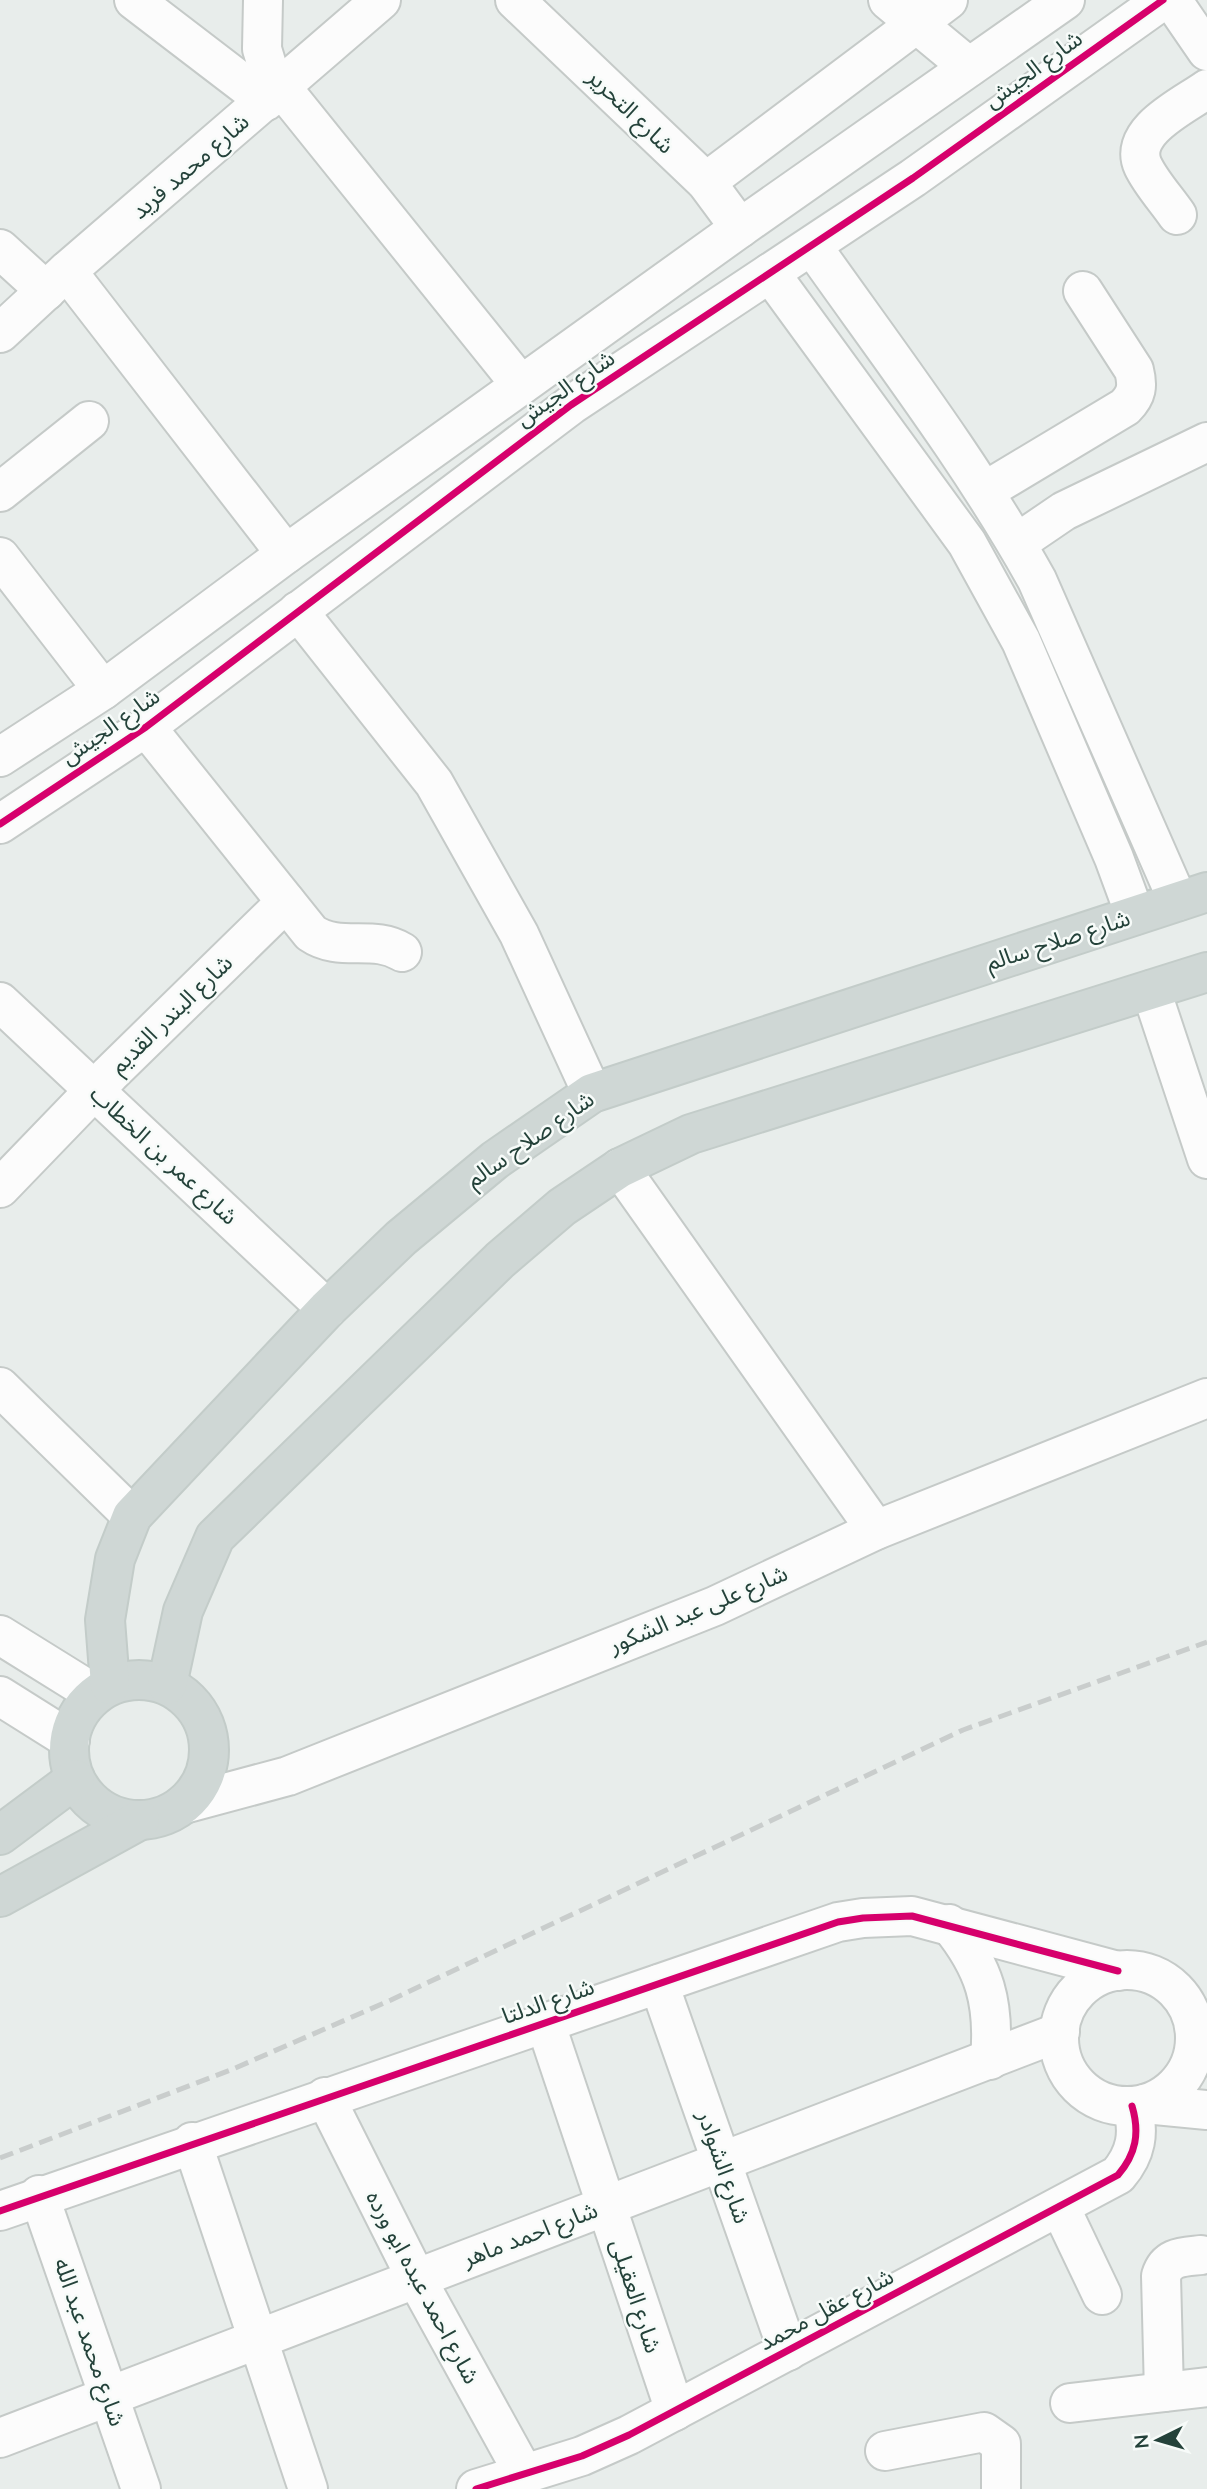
<svg xmlns="http://www.w3.org/2000/svg" width="1207" height="2489" font-family="'Nunito Sans','Noto Sans Arabic',sans-serif">
<rect width="100%" height="100%" fill="#e8edeb"/>
<g fill="none" stroke-linecap="round" stroke-linejoin="round">
<defs>
<g id="minor">
<polyline points="134,0 266,101"/>
<polyline points="263,0 262,49 269,72 521,385"/>
<polyline points="515,0 706,182 740,228"/>
<polyline points="888,0 969,67"/>
<polyline points="1172,0 1207,51"/>
<polyline points="706,182 948,0"/>
<path d="M 1177,215 C 1166,199 1151,183 1143,166 C 1127,131 1185,105 1207,89"/>
<path d="M 812,246 C 889,355 972,463 1037,580 L 1178,901"/>
<polyline points="0,249 46,291"/>
<polyline points="67,271 286,554"/>
<polyline points="770,273 967,543 1021,641 1114,858 1135,915"/>
<polyline points="0,333 67,271 381,0"/>
<path d="M 985,491 L 1125,407 C 1137,395 1138,386 1134,370 L 1083,291"/>
<polyline points="0,492 89,421"/>
<polyline points="1017,543 1064,511 1207,442"/>
<polyline points="0,557 103,690"/>
<polyline points="298,611 434,783 519,934 592,1093"/>
<path d="M 146,727 L 311,933 C 340,953 373,934 402,952"/>
<polyline points="0,757 103,690 286,554 740,228 1065,0"/>
<polyline points="0,824 146,727 571,405 913,178 1163,0"/>
<polyline points="1151,990 1207,1159"/>
<polyline points="0,1002 327,1309"/>
<polyline points="620,1168 876,1530"/>
<polyline points="0,1188 110,1074 286,902"/>
<polyline points="0,1387 132,1516"/>
<polyline points="0,1635 95,1694"/>
<polyline points="0,1696 70,1740"/>
<polyline points="184,1804 288,1776 715,1606 876,1530 1207,1398"/>
<path d="M 949,1924 C 985,1968 995,2003 990,2060"/>
<circle cx="1127" cy="2038" r="68"/>
<polyline points="659,1984 788,2351"/>
<polyline points="545,2022 675,2411"/>
<polyline points="325,2097 416,2278 524,2474"/>
<polyline points="1145,2104 1207,2110"/>
<polyline points="192,2142 308,2489"/>
<polyline points="39,2195 141,2489"/>
<polyline points="1060,2207 1102,2295"/>
<polyline points="0,2211 838,1922 863,1918 912,1916 1118,1971"/>
<path d="M 1164,2392 L 1161,2276 C 1167,2256 1183,2257 1201,2255"/>
<polyline points="1070,2403 1207,2387"/>
<polyline points="0,2438 1060,2032"/>
<polyline points="885,2451 984,2432 1001,2444 1001,2489"/>
<path d="M 476,2489 L 582,2456 L 629,2435 L 1118,2175 C 1136,2154 1140,2133 1132,2106"/>
</g>
<g id="major">
<circle cx="139" cy="1750" r="70"/>
<polyline points="110,1685 105,1620 115,1559 132,1516 327,1309 401,1238 495,1160 592,1093 1207,892"/>
<polyline points="167,1685 183,1611 215,1537 500,1260 562,1207 620,1168 691,1134 1207,972"/>
<polyline points="0,1835 75,1779"/>
<polyline points="0,1897 140,1820"/>
</g>
</defs>
<use href="#minor" stroke="#c5cac8" stroke-width="42"/>
<use href="#major" stroke="#c3ccc9" stroke-width="42"/>
<use href="#minor" stroke="#fcfcfc" stroke-width="38"/>
<use href="#major" stroke="#cfd7d5" stroke-width="38"/>
<polyline stroke="#c9cdcc" stroke-width="5" stroke-dasharray="14 7" stroke-linecap="butt" points="0,2158 233,2069 391,2000 963,1730 1207,1642"/>
<defs>
<g id="cycleway">
<polyline points="0,824 146,727 571,405 913,178 1163,0"/>
<polyline points="0,2211 838,1922 863,1918 912,1916 1118,1971"/>
<path d="M 476,2489 L 582,2456 L 629,2435 L 1118,2175 C 1136,2154 1140,2133 1132,2106"/>
</g>
</defs>
<use href="#cycleway" stroke="#f7fbf9" stroke-width="11"/>
<use href="#cycleway" stroke="#d6006c" stroke-width="7"/>
</g>
<g text-anchor="middle" stroke-width="5" stroke-linejoin="round" paint-order="stroke">
<g font-size="23" fill="#24423a" stroke="#f7fbf9">
<text transform="translate(1033 69) rotate(-36)" y="8">شارع الجيش</text>
<text transform="translate(631 111) rotate(44)" y="8">شارع التحرير</text>
<text transform="translate(190 166) rotate(-41)" y="8">شارع محمد فريد</text>
<text transform="translate(565 388) rotate(-35)" y="8">شارع الجيش</text>
<text transform="translate(110 726) rotate(-35)" y="8">شارع الجيش</text>
<text transform="translate(1058 940) rotate(-18)" y="8">شارع صلاح سالم</text>
<text transform="translate(171 1014) rotate(-44)" y="8">شارع البندر القديم</text>
<text transform="translate(530 1139) rotate(-35)" y="8">شارع صلاح سالم</text>
<text transform="translate(164 1155) rotate(43)" y="8">شارع عمر بن الخطاب</text>
<text transform="translate(698 1609) rotate(-23)" y="8">شارع على عبد الشكور</text>
<text transform="translate(548 2001) rotate(-19)" y="8">شارع الدلتا</text>
<text transform="translate(724 2167) rotate(71)" y="8">شارع الشوادر</text>
<text transform="translate(530 2234) rotate(-21)" y="8">شارع احمد ماهر</text>
<text transform="translate(423 2287) rotate(62)" y="8">شارع احمد عبده ابو ورده</text>
<text transform="translate(636 2296) rotate(72)" y="8">شارع العقيلى</text>
<text transform="translate(826 2309) rotate(-28)" y="8">شارع عقل محمد</text>
<text transform="translate(90 2342) rotate(71)" y="8">شارع محمد عبد الله</text>
</g>
</g>
<g transform="translate(1158 2440) rotate(265)" stroke="#f7fbf9" stroke-width="5" paint-order="stroke">
<path d="M0-5L12 26L0 18L-12 26Z" fill="#24423a"/>
<text y="-10" font-size="19" font-weight="bold" text-anchor="middle" fill="#24423a">N</text>
</g>
</svg>
